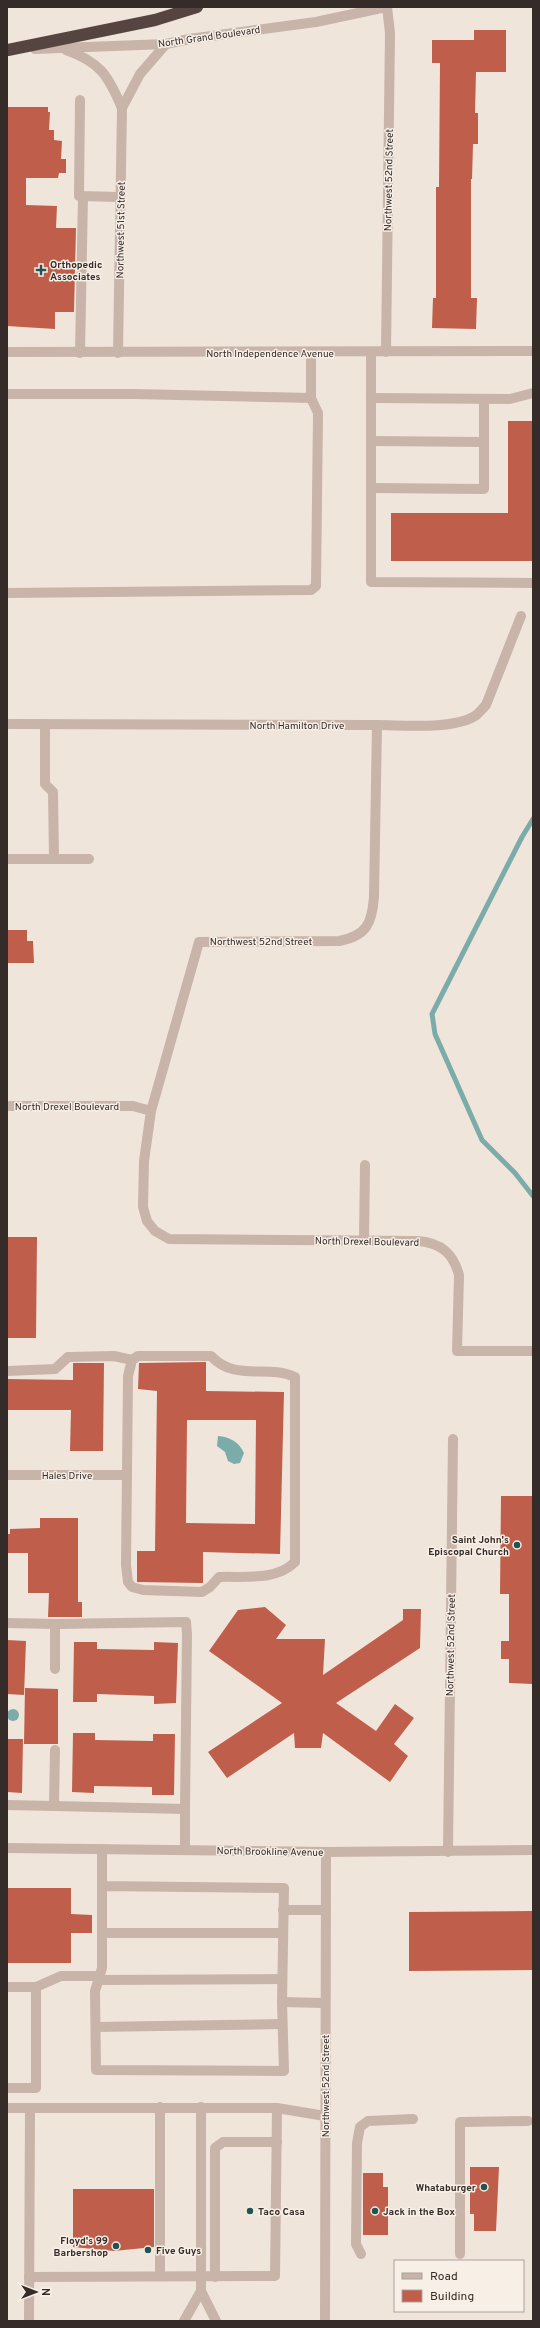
<svg xmlns="http://www.w3.org/2000/svg" width="540" height="2328" font-family="Overpass,sans-serif">
<rect width="100%" height="100%" fill="#f0e5db"/>
<g fill="#7cacaa">
<path d="M 218,1436 C 230,1437 239,1442 244,1453 L 240,1463 L 234,1464 L 228,1461 L 225,1452 L 217,1446 Z"/>
<circle cx="13" cy="1715" r="6"/>
</g>
<g fill="none" stroke-linecap="round" stroke-linejoin="round">
<polyline stroke="#7cacaa" stroke-width="5" points="533,819 522,837 432,1014 435,1034 482,1140 515,1173 533,1196"/>
</g>
<g fill="#bf5e4a" fill-rule="evenodd">
<polygon points="474,30 506,30 506,72 476,72 475,113 478,113 478,144 473,144 472,179 471,179 471,298 477,298 476,329 432,328 433,298 436,298 436,187 439,187 440,63 432,63 432,40 474,40"/>
<polygon points="7,107 48,107 48,112 50,112 49,130 54,130 54,140 62,141 61,159 66,159 66,173 59,173 58,178 26,178 26,205 57,206 56,228 76,228 74,312 55,312 55,329 7,326"/>
<polygon points="508,421 533,421 533,561 391,561 391,513 508,513"/>
<polygon points="7,930 27,930 27,941 33,941 34,963 7,963"/>
<polygon points="7,1237 37,1237 36,1338 7,1338"/>
<path d="M 206,1362 L 206,1391 L 284,1392 L 280,1554 L 203,1552 L 203,1583 L 137,1582 L 137,1551 L 155,1551 L 157,1391 L 138,1389 L 139,1363 ZM 187,1420 L 256,1420 L 255,1524 L 186,1523 Z"/>
<polygon points="73,1363 104,1363 103,1451 70,1451 71,1410 7,1410 7,1379 73,1380"/>
<polygon points="501,1496 533,1496 533,1684 509,1683 509,1659 501,1659 501,1641 509,1641 509,1594 500,1594"/>
<polygon points="40,1518 78,1518 78,1602 82,1602 82,1617 48,1617 49,1593 28,1593 28,1553 7,1553 7,1534 10,1534 10,1529 40,1528"/>
<polygon points="265,1607 286,1625 276,1639 325,1639 323,1675 403,1620 403,1609 421,1609 420,1648 336,1703 376,1731 395,1704 414,1718 394,1744 408,1756 390,1782 323,1733 321,1748 295,1748 294,1733 227,1778 208,1752 282,1703 209,1651 238,1610"/>
<polygon points="7,1640 26,1641 24,1695 7,1694"/>
<polygon points="74,1642 97,1642 97,1649 154,1650 154,1642 178,1643 176,1703 154,1704 154,1696 97,1694 97,1702 73,1702"/>
<polygon points="25,1688 58,1689 58,1744 24,1744"/>
<polygon points="73,1733 95,1733 95,1740 153,1741 153,1734 175,1734 174,1795 152,1795 152,1787 94,1786 94,1793 72,1792"/>
<polygon points="7,1739 23,1739 22,1793 7,1792"/>
<polygon points="7,1888 71,1888 71,1914 92,1915 92,1933 71,1933 71,1963 7,1963"/>
<polygon points="533,1911 533,1970 409,1971 409,1912"/>
<polygon points="470,2167 499,2167 496,2231 474,2231 474,2214 470,2214"/>
<polygon points="363,2173 383,2173 383,2187 388,2187 388,2235 363,2235"/>
<polygon points="73,2189 154,2189 154,2247 114,2251 73,2247"/>
</g>
<g fill="none" stroke-linecap="round" stroke-linejoin="round">
<g stroke="#c8b4a8" stroke-width="10">
<polyline points="35,49 166,44 189,39 316,22 386,7"/>
<path d="M 66,50 C 100,62 108,75 122,108 L 118,353"/>
<polyline points="80,100 79,196 120,197"/>
<polyline points="122,108 140,74 166,44"/>
<polyline points="7,352 533,351"/>
<polyline points="371,352 371,582 533,583"/>
<polyline points="386,352 390,33 387,7"/>
<polyline points="80,353 83,196"/>
<polyline points="7,394 133,394 311,398"/>
<polyline points="371,398 510,399 533,393"/>
<polyline points="371,441 484,442"/>
<polyline points="371,488 484,489 484,399"/>
<polyline points="7,593 311,590 316,586 318,413 311,398 311,352"/>
<path d="M 7,724 L 377,725 C 403,725 452,730 475,716 C 479,713 482,709 486,705 L 521,616"/>
<polyline points="45,724 45,784 53,792 54,859"/>
<path d="M 377,725 L 374,897 C 372,924 366,936 339,941 L 199,942 L 151,1111 L 144,1161 L 143,1207 L 147,1221 L 155,1231 L 169,1239 L 418,1241 C 441,1243 453,1253 459,1275 L 457,1351 L 533,1351"/>
<polyline points="7,859 89,859"/>
<polyline points="7,1106 133,1106 151,1111"/>
<polyline points="364,1240 365,1165"/>
<path d="M 138,1356 L 211,1356 C 235,1382 267,1364 295,1377 L 295,1562 C 276,1581 245,1576 219,1577 L 210,1587 L 202,1592 L 143,1590 L 132,1587 L 128,1582 L 126,1565 L 128,1376 L 132,1360 Z"/>
<polyline points="7,1371 55,1369 68,1357 114,1356 132,1360"/>
<polyline points="7,1475 127,1475"/>
<polyline points="7,1623 55,1624 55,1669"/>
<polyline points="7,1805 54,1806 55,1750"/>
<polyline points="54,1806 185,1809 187,1634 186,1622 55,1624"/>
<polyline points="7,1848 326,1852 533,1850"/>
<polyline points="102,1849 102,1968 95,1991 96,2070 284,2071 282,2002 284,1888 102,1886"/>
<polyline points="185,1850 185,1809"/>
<polyline points="448,1852 453,1439"/>
<polyline points="283,1910 326,1910"/>
<polyline points="102,1933 283,1933"/>
<polyline points="98,1980 282,1979"/>
<polyline points="7,1987 36,1987 36,2088 7,2088"/>
<polyline points="36,1987 61,1976 100,1976"/>
<polyline points="282,2002 325,2003"/>
<polyline points="96,2027 282,2024"/>
<polyline points="160,2107 160,2276"/>
<polyline points="201,2107 201,2291"/>
<polyline points="7,2108 30,2108"/>
<polyline points="361,2254 356,2244 357,2143 360,2127 368,2121 413,2119"/>
<polyline points="460,2254 460,2122 528,2121"/>
<polyline points="29,2277 275,2276 277,2108"/>
<polyline points="215,2277 215,2148 223,2142 277,2142"/>
<polyline points="29,2321 30,2108 277,2108 325,2116"/>
<polyline points="184,2321 201,2291 216,2321"/>
<polyline points="325,2321 326,1852"/>
</g>
<polyline stroke="#55443f" stroke-width="12" points="8,50 155,20 197,7"/>
</g>
<g fill="#205453" stroke="#f8efe7" stroke-width="1.5">
<path d="M39 264h4v4h4v4h-4v4h-4v-4h-4v-4h4z"/>
<circle cx="517" cy="1545" r="4"/>
<circle cx="484" cy="2187" r="4"/>
<circle cx="250" cy="2211" r="4"/>
<circle cx="375" cy="2211" r="4"/>
<circle cx="116" cy="2246" r="4"/>
<circle cx="148" cy="2250" r="4"/>
</g>
<g text-anchor="middle" stroke-width="3" stroke-linejoin="round" paint-order="stroke">
<g font-size="10" fill="#352b28" stroke="#f8efe7">
<text transform="translate(209 36) rotate(-8)" y="4">North Grand Boulevard</text>
<text transform="translate(388 180) rotate(-89)" y="4">Northwest 52nd Street</text>
<text transform="translate(120 230) rotate(-89)" y="4">Northwest 51st Street</text>
<text x="270" y="357">North Independence Avenue</text>
<text x="297" y="729">North Hamilton Drive</text>
<text x="261" y="945">Northwest 52nd Street</text>
<text x="67" y="1110">North Drexel Boulevard</text>
<text transform="translate(367 1241) rotate(1)" y="4">North Drexel Boulevard</text>
<text x="67" y="1479">Hales Drive</text>
<text transform="translate(450 1645) rotate(-89)" y="4">Northwest 52nd Street</text>
<text transform="translate(270 1851) rotate(1)" y="4">North Brookline Avenue</text>
<text transform="translate(325 2086) rotate(-90)" y="4">Northwest 52nd Street</text>
</g>
<g font-size="10" font-weight="bold" fill="#352b28" stroke="#f8efe7" text-anchor="start">
<text x="50" y="268">Orthopedic<tspan x="50" dy="12">Associates</tspan></text>
<text x="509" y="1543" text-anchor="end">Saint John's<tspan x="509" dy="12">Episcopal Church</tspan></text>
<text x="476" y="2191" text-anchor="end">Whataburger</text>
<text x="258" y="2215">Taco Casa</text>
<text x="383" y="2215">Jack in the Box</text>
<text x="108" y="2244" text-anchor="end">Floyd's 99<tspan x="108" dy="12">Barbershop</tspan></text>
<text x="156" y="2254">Five Guys</text>
</g>
</g>
<rect width="540" height="2328" fill="none" stroke="#352b28" stroke-width="16"/>
<rect x="394" y="2260" width="130" height="52" fill="#f8efe7" stroke="#aaa19b"/>
<rect x="402" y="2273" width="20" height="6" fill="#c8b4a8" stroke="#aaa19b"/>
<text x="430" y="2280" font-size="12" fill="#352b28">Road</text>
<rect x="402" y="2290" width="20" height="12" fill="#bf5e4a" stroke="#aaa19b"/>
<text x="430" y="2300" font-size="12" fill="#352b28">Building</text>
<g transform="translate(36 2292) rotate(90)" stroke="#f8efe7" stroke-width="3" paint-order="stroke">
<path d="M0-3L7 15L0 10L-7 15Z" fill="#352b28"/>
<text y="-6" font-size="11" font-weight="bold" text-anchor="middle" fill="#352b28">N</text>
</g>
</svg>
